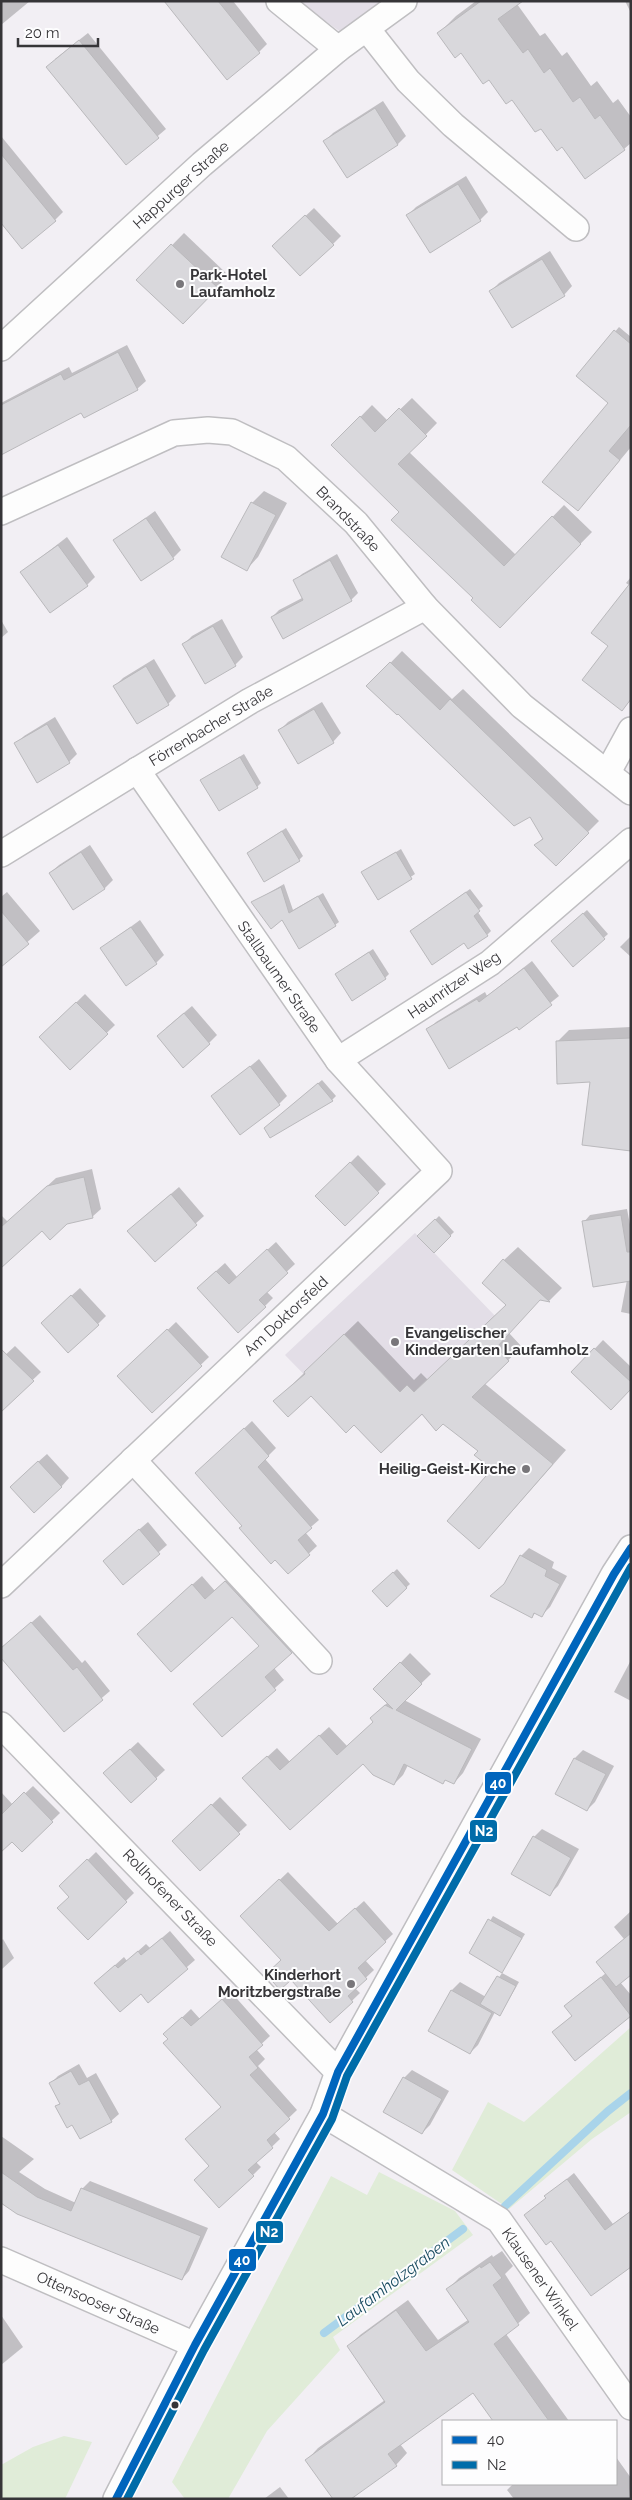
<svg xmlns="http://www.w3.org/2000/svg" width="632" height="2500" font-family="Raleway,sans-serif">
<rect width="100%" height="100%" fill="#f2eff4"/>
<g fill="#e3dee7">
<polygon points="297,1 396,1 348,37"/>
<polygon points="415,1233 498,1319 481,1330 509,1361 436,1431 422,1415 381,1453 285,1355"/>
</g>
<g fill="#e0ecd8">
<polygon points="631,2027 631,2112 592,2139 509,2209 452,2170 488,2102 524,2122"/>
<polygon points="379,2172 455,2211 473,2235 333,2337 340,2350 267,2431 228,2499 185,2499 172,2482 331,2176 367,2195"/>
<polygon points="64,2436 92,2442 65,2499 1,2499 1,2465 33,2447"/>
</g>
<g fill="#0003">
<polygon points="1,1 30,1 1,25"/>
<polygon points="165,1 233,1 267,44 259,52"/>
<polygon points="476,1 521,1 517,4 540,36 545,33 562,56 567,52 591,86 597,81 613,103 618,99 631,117 631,143 624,149 563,145 541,127 513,98 439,33 456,16"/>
<polygon points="625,1 631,1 631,13"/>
<polygon points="88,33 166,129 126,163 55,59"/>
<polygon points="383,101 406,136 398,144 347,176 325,141 333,133"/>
<polygon points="1,136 63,212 55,220 1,221"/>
<polygon points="466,176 488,212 480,220 408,215 416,207"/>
<polygon points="314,208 341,236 333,244 282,238"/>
<polygon points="184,233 228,275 195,311 138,280"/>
<polygon points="550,251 572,286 564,295 491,291 499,283"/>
<polygon points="619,327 631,337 631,447 582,506 610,403 578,376"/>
<polygon points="127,345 146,381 137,389 81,412 1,453 1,403 69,367 72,373"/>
<polygon points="412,398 437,423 409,452 516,555 564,505 592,532 512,614 475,598 401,512 333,445 372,405 388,421"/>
<polygon points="264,491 287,503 258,557 247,569 252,503"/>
<polygon points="155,511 181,550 173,558 115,540"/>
<polygon points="67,537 95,577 87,585 22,572"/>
<polygon points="337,554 358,593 351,600 272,617 279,610 304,597 295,581 302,574"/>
<polygon points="631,577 631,700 621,709 610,646 629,585 626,583"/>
<polygon points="222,619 243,657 235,665 184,644 192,636"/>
<polygon points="1,620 8,632 1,638"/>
<polygon points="402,651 452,699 463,689 599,821 556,864 536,845 544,837 530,816 368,686"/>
<polygon points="154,659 176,696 168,704 115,686 123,678"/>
<polygon points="322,702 341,733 333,742 280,730 288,722"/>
<polygon points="55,717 77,754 69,762 16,744 24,736"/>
<polygon points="244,754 261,783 257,787 202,780"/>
<polygon points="286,828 303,856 299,860 248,853"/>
<polygon points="90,845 113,880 105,888 73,908 50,873 59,865"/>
<polygon points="401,849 415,874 378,899 363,872"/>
<polygon points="284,884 293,910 323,893 339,922 335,925 282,918 253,902"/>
<polygon points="470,889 483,906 477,911 491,931 487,935 464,941 411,931"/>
<polygon points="7,892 40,931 1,965 1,897"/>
<polygon points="587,910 608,934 573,965 557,937"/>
<polygon points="140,920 164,955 156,963 102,948"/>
<polygon points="631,936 631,957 620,947"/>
<polygon points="373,949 389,974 385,978 336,974"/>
<polygon points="532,961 559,996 519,1028 518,1026 428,1030 436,1022 485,992 487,996"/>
<polygon points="85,994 115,1025 70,1068 41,1037"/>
<polygon points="192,1006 217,1035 209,1043 166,1028"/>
<polygon points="631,1027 631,1150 592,1081 557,1042 569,1030"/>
<polygon points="259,1059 287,1096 279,1104 213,1097"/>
<polygon points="322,1080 336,1096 332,1100 269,1125"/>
<polygon points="358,1155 386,1184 345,1224 317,1196"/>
<polygon points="92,1169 101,1209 92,1217 42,1230 1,1266 1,1215 8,1222 56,1178"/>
<polygon points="179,1187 204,1216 155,1260 137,1223"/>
<polygon points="627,1209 631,1230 631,1314 621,1312 627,1280 584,1222 590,1215"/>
<polygon points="439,1216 454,1232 434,1251 419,1236"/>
<polygon points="276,1242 295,1264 266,1291 273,1298 265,1306 206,1280 225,1263 237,1277"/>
<polygon points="518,1247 562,1288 549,1301 540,1299 509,1333 522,1347 484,1383 566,1450 492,1534 494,1469 479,1450 443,1422 422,1413 354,1423 311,1394 275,1401 358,1321 414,1380 421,1373 428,1380 508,1305 504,1260"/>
<polygon points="80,1288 106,1316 98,1324 50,1315"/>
<polygon points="176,1322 209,1357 152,1411 119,1376"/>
<polygon points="603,1340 631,1367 631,1387 573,1372"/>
<polygon points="15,1346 41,1372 2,1409 1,1359"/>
<polygon points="252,1421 276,1448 265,1459 319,1520 305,1532 317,1546 288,1573 204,1466"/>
<polygon points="47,1454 69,1478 61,1487 19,1479"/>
<polygon points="148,1522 167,1545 123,1583 112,1553"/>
<polygon points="529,1548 554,1562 552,1568 567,1576 550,1607 542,1615 536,1612 532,1617 506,1583 521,1556"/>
<polygon points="397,1569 410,1584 387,1605 374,1591"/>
<polygon points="235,1572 300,1643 274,1668 284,1680 222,1735 260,1646 232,1615 147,1625 202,1576 215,1591"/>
<polygon points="40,1615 82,1663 85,1660 110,1691 64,1730 6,1645"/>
<polygon points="410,1653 431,1674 404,1700 481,1739 463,1773 454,1783 408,1765 403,1775 394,1784 363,1762 290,1828 254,1769 277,1748 290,1762 329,1727 347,1746 374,1722 381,1709 388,1702 375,1689"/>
<polygon points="631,1660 631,1701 614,1692"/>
<polygon points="138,1742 165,1770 131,1801 113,1765"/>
<polygon points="583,1750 614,1766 595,1802 587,1810 575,1758"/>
<polygon points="33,1786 60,1813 22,1850 12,1840 1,1851 1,1792 13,1805"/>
<polygon points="220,1797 247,1825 200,1869 174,1841"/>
<polygon points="542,1829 579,1849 558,1886 550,1894 534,1837"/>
<polygon points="96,1852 134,1893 88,1938 71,1897 61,1886"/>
<polygon points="288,1872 338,1924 364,1901 393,1934 365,1960 374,1970 355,1988 360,1993 330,2022 283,1959 242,1916"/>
<polygon points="631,1911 631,1973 620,1982 631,1995 631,2014 575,2059 553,2032 573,2015 565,2006 606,1973 606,1954 624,1939 614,1927"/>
<polygon points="493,1916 525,1934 502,1971 471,1953"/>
<polygon points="170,1931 195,1960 148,2001 141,1993 104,1975 124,1957 127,1961 146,1944 150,1948"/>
<polygon points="3,1939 14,1958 1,1970 1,1941"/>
<polygon points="502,1973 519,1982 503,2010 499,2014 495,2012 478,2045 470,2053 452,1990 460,1982 486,1997"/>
<polygon points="231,1992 270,2036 256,2049 265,2059 258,2066 297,2110 274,2132 280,2139 256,2162 261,2167 253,2175 211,2165 222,2106 169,2039 173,2026 191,2009 200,2019"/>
<polygon points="79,2064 87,2078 96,2073 119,2114 111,2121 73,2123 56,2107 61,2102 51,2083 58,2076"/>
<polygon points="412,2070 449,2091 430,2125 422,2133 404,2078"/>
<polygon points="1,2136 34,2159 19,2172 45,2189 76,2203 82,2189 90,2181 208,2228 189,2271 182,2279 1,2202"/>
<polygon points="574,2173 613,2224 631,2211 631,2266 546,2196"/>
<polygon points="502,2251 513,2266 505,2274 530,2313 506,2334 569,2421 503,2421 473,2391 400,2444 407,2453 396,2465 307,2460 318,2448 385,2400 349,2346 360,2335 408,2300 438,2340 468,2320 448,2289 459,2278 492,2255 493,2257"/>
<polygon points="1,2315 23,2347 1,2365"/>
<polygon points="616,2457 631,2478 629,2499 514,2499 507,2490 513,2484 616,2484"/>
<polygon points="280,2487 289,2499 264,2499"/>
</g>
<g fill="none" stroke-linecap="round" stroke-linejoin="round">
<g stroke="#a9d4ea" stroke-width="8">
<polyline points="505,2206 608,2111 631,2093"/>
<polyline points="324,2333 463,2229"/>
</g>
</g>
<g fill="#d9d8dc" stroke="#bab9bc">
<polygon points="164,1 218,1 260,53 227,80"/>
<polygon points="481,1 523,1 498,19 523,53 528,49 544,73 550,68 573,102 580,97 595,119 600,115 625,150 585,179 562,147 557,151 541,129 535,132 512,100 506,104 489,80 483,84 461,53 455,58 437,33"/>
<polygon points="79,40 159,138 126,165 46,67"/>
<polygon points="375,108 398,145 347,178 323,141"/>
<polygon points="1,154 56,221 22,249 1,223"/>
<polygon points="458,184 481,221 430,253 406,215"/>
<polygon points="305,215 334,245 300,276 272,246"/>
<polygon points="171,244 218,288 183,324 136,280"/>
<polygon points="542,259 565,296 512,328 489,291"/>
<polygon points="614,330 631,344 631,425 609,451 620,460 578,511 542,482 608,403 576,376"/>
<polygon points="118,352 138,390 84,418 81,413 1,455 1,405 61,374 64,380"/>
<polygon points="399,408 427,436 398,464 504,566 552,516 581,544 500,628 471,600 473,598 391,520 399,512 331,445 360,416 375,432"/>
<polygon points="251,502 276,515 247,571 221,557"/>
<polygon points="146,518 174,559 141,581 113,540"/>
<polygon points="58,545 88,586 50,613 20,572"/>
<polygon points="330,560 352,601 283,639 271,617 303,600 293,580"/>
<polygon points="631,582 631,699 622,711 582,680 608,646 591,633"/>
<polygon points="213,626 236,666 205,684 182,644"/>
<polygon points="390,662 440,710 450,699 589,833 556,866 534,845 543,839 530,817 514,826 398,714 397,715 366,686"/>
<polygon points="146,666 169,705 137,724 113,686"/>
<polygon points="314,709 334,743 298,764 278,730"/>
<polygon points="47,724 70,763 37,783 14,743"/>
<polygon points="240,757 258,788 219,811 200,780"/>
<polygon points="282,831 300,861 264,882 247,853"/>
<polygon points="81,852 105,889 73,910 49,873"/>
<polygon points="396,852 412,879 378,900 361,872"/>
<polygon points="281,887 289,913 318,896 336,926 299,949 282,920 271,929 251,902"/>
<polygon points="466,892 480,911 474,916 488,936 468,949 464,943 432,965 410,931"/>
<polygon points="1,911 29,944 1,967"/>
<polygon points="583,913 605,939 573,967 551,941"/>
<polygon points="131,927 157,964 126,986 100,948"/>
<polygon points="369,952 386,979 352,1001 335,974"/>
<polygon points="524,968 552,1005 519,1030 517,1027 449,1069 426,1029 477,999 479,1002"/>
<polygon points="76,1002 108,1034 70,1070 39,1037"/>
<polygon points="184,1013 210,1044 183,1068 157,1036"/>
<polygon points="631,1038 631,1151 582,1145 590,1082 557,1084 556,1041"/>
<polygon points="250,1066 280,1105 240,1135 211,1096"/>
<polygon points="318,1083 333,1101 270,1138 264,1128"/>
<polygon points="350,1162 379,1193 345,1226 315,1196"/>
<polygon points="84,1177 93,1218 67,1224 50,1240 42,1231 1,1268 1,1227 47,1186"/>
<polygon points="171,1194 197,1225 155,1262 127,1231"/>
<polygon points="621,1215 627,1252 631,1252 631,1281 593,1287 582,1221"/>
<polygon points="435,1219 451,1236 434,1253 417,1236"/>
<polygon points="267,1249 288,1273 259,1300 266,1307 238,1333 197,1288 216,1271 229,1284"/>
<polygon points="503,1259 550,1302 540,1300 497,1347 509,1361 472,1397 553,1464 479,1549 447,1521 492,1469 474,1455 478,1451 443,1424 436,1431 422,1414 381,1453 354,1425 346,1433 311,1396 288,1417 273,1401 305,1374 304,1372 344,1334 400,1392 407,1385 414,1392 506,1305 482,1283"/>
<polygon points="71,1295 99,1325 68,1353 41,1323"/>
<polygon points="167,1329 202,1366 152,1413 117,1376"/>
<polygon points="594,1348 631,1382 631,1389 611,1410 571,1372"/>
<polygon points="1,1349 34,1381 1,1412"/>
<polygon points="244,1428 269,1456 258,1467 312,1528 298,1540 310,1555 288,1574 275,1560 271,1564 239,1528 242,1526 195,1473"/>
<polygon points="38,1461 62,1487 34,1513 10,1487"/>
<polygon points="139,1529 160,1554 123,1585 103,1561"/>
<polygon points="520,1555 547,1570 545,1576 560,1584 542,1617 534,1613 532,1618 490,1596 504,1584"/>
<polygon points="393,1572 407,1588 387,1607 372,1591"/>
<polygon points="225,1581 292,1653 265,1677 276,1690 222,1737 193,1704 259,1646 232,1617 171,1672 137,1634 192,1584 205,1599"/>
<polygon points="31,1622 73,1670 77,1667 103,1700 64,1732 1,1658 1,1648"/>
<polygon points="400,1662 422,1684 396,1710 472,1749 454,1784 445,1780 443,1784 404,1764 394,1785 373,1775 363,1764 290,1830 242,1778 267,1756 280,1770 319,1735 337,1755 373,1722 370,1718 385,1705 393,1709 373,1689"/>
<polygon points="130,1749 157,1779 131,1803 103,1773"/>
<polygon points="574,1758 606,1774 587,1811 555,1794"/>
<polygon points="24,1792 53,1822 22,1852 12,1842 1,1852 1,1815"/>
<polygon points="211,1804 240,1834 200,1871 172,1841"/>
<polygon points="533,1836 571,1858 550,1896 511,1874"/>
<polygon points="87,1859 127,1902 88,1940 57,1908 69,1897 59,1886"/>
<polygon points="279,1879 329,1931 355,1908 386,1942 358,1968 367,1979 348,1996 353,2002 330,2023 291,1980 280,1990 266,1974 281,1960 240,1916"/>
<polygon points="488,1919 522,1938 502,1973 469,1953"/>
<polygon points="631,1933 631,1975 616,1987 596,1962"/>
<polygon points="162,1938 188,1969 148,2003 141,1994 120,2012 94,1983 115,1965 118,1968 138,1951 141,1955"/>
<polygon points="497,1976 516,1986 500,2016 480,2004"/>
<polygon points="601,1977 631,2016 575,2061 552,2032 572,2016 564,2006"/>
<polygon points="451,1990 492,2013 470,2054 428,2031"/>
<polygon points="222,1999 263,2045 249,2057 258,2068 250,2075 290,2119 267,2140 273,2148 248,2170 254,2176 219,2208 194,2180 209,2166 185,2139 221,2107 163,2043 168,2039 163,2034 182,2017 191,2026"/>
<polygon points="71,2071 79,2085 89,2080 112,2122 80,2139 72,2125 67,2128 55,2106 60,2104 49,2083"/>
<polygon points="403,2077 442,2099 422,2134 383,2112"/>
<polygon points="1,2172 37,2197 71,2211 81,2188 201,2236 182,2280 17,2214 1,2203"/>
<polygon points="567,2179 605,2230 631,2211 631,2267 591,2296 551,2241 546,2245 524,2215 546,2198 544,2196"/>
<polygon points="490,2262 502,2278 493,2285 519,2325 494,2344 549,2421 493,2421 473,2393 388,2454 397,2466 351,2499 333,2499 305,2460 385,2402 347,2346 396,2310 426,2351 469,2322 446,2289 480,2266 481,2268"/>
</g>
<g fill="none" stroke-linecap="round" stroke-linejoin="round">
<defs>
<g id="street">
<polyline points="279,1 338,49"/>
<polyline points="367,29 408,81 453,125 576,228"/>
<polyline points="1,348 202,164 338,49 404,1"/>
<polyline points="1,512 174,433 208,430 232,432 286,458 356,523 425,607 522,706 631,792"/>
<polyline points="608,772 631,730"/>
<polyline points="1,854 250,701 425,607"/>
<polyline points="338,1060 490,963 631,841"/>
<polyline points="133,1460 319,1661"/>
<polyline points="1,1585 439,1171 338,1060 137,770"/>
<polyline points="1,1725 338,2072"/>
<polyline points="323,2114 499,2220 631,2407"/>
<polyline points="1,2260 195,2345"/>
<polyline points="116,2499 195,2345 323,2114 338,2072 614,1574 631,1548"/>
</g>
</defs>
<use href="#street" stroke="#bfbec1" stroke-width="28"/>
<use href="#street" stroke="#fdfdfd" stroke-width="25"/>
<defs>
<polyline id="bus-1" points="116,2499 195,2345 323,2114 338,2072 614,1574 631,1548"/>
<polyline id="bus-2" points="127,2499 204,2350 332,2119 347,2076 631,1567"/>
</defs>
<use href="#bus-1" stroke="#fdfdfe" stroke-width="11"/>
<use href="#bus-2" stroke="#fdfdfe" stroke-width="11"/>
<use href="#bus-1" stroke="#0065bd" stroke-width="8"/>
<use href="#bus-2" stroke="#006ca9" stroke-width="8"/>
</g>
<g fill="#78767a" stroke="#fdfdfe" stroke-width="2">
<circle cx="180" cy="284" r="5"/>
<circle cx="395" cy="1342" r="5"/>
<circle cx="526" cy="1469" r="5"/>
<circle cx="351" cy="1984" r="5"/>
</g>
<circle fill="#363538" stroke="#fdfdfe" stroke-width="2" cx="175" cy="2405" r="4.5"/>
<g text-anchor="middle" stroke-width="4" stroke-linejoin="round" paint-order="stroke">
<g font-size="15" fill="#363538" stroke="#fdfdfe">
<text transform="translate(181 185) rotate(-42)" y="5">Happurger Straße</text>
<text transform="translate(348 519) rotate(46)" y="5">Brandstraße</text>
<text transform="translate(211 726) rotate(-31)" y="5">Förrenbacher Straße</text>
<text transform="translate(279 977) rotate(55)" y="5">Stallbaumer Straße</text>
<text transform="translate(454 985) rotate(-34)" y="5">Haunritzer Weg</text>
<text transform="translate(286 1316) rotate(-43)" y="5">Am Doktorsfeld</text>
<text transform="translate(170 1898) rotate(46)" y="5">Rollhofener Straße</text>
<text transform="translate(540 2279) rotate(55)" y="5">Klausener Winkel</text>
<text transform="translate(98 2303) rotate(24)" y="5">Ottensooser Straße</text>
</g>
<g font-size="15" font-weight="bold" fill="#363538" stroke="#fdfdfe" text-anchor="start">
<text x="190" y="280">Park-Hotel<tspan x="190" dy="17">Laufamholz</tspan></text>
<text x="405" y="1338">Evangelischer<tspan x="405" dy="17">Kindergarten Laufamholz</tspan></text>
<text x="516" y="1474" text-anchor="end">Heilig-Geist-Kirche</text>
<text x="341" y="1980" text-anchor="end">Kinderhort<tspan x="341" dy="17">Moritzbergstraße</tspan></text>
</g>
<g font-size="16" font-style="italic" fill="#184b60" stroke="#fdfdfe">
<text transform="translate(393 2281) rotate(-37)" y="6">Laufamholzgraben</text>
</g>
</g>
<g stroke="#fdfdfe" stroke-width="2">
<rect x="484" y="1771" width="28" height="24" rx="5" fill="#0065bd"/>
<rect x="469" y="1819" width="29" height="24" rx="5" fill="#006ca9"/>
<rect x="255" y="2220" width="29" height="24" rx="5" fill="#006ca9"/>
<rect x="228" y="2248" width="29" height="24" rx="5" fill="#0065bd"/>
</g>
<g font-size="14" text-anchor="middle" font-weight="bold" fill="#fff">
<text x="498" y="1788">40</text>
<text x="484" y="1836">N2</text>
<text x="269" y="2237">N2</text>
<text x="242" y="2265">40</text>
</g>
<rect width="632" height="2500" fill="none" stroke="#363538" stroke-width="5"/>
<rect x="442" y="2420" width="175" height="65" fill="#fdfdfe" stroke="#adadaf"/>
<rect x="452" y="2436" width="25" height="8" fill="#0065bd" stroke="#adadaf"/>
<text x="487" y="2445" font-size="15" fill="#363538">40</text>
<rect x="452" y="2461" width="25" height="8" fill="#006ca9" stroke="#adadaf"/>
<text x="487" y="2470" font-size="15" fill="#363538">N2</text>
<path d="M18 38v8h80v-8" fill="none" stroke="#363538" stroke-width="2.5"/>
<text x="25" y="38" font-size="15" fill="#363538" stroke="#fdfdfe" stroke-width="4" paint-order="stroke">20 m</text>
</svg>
